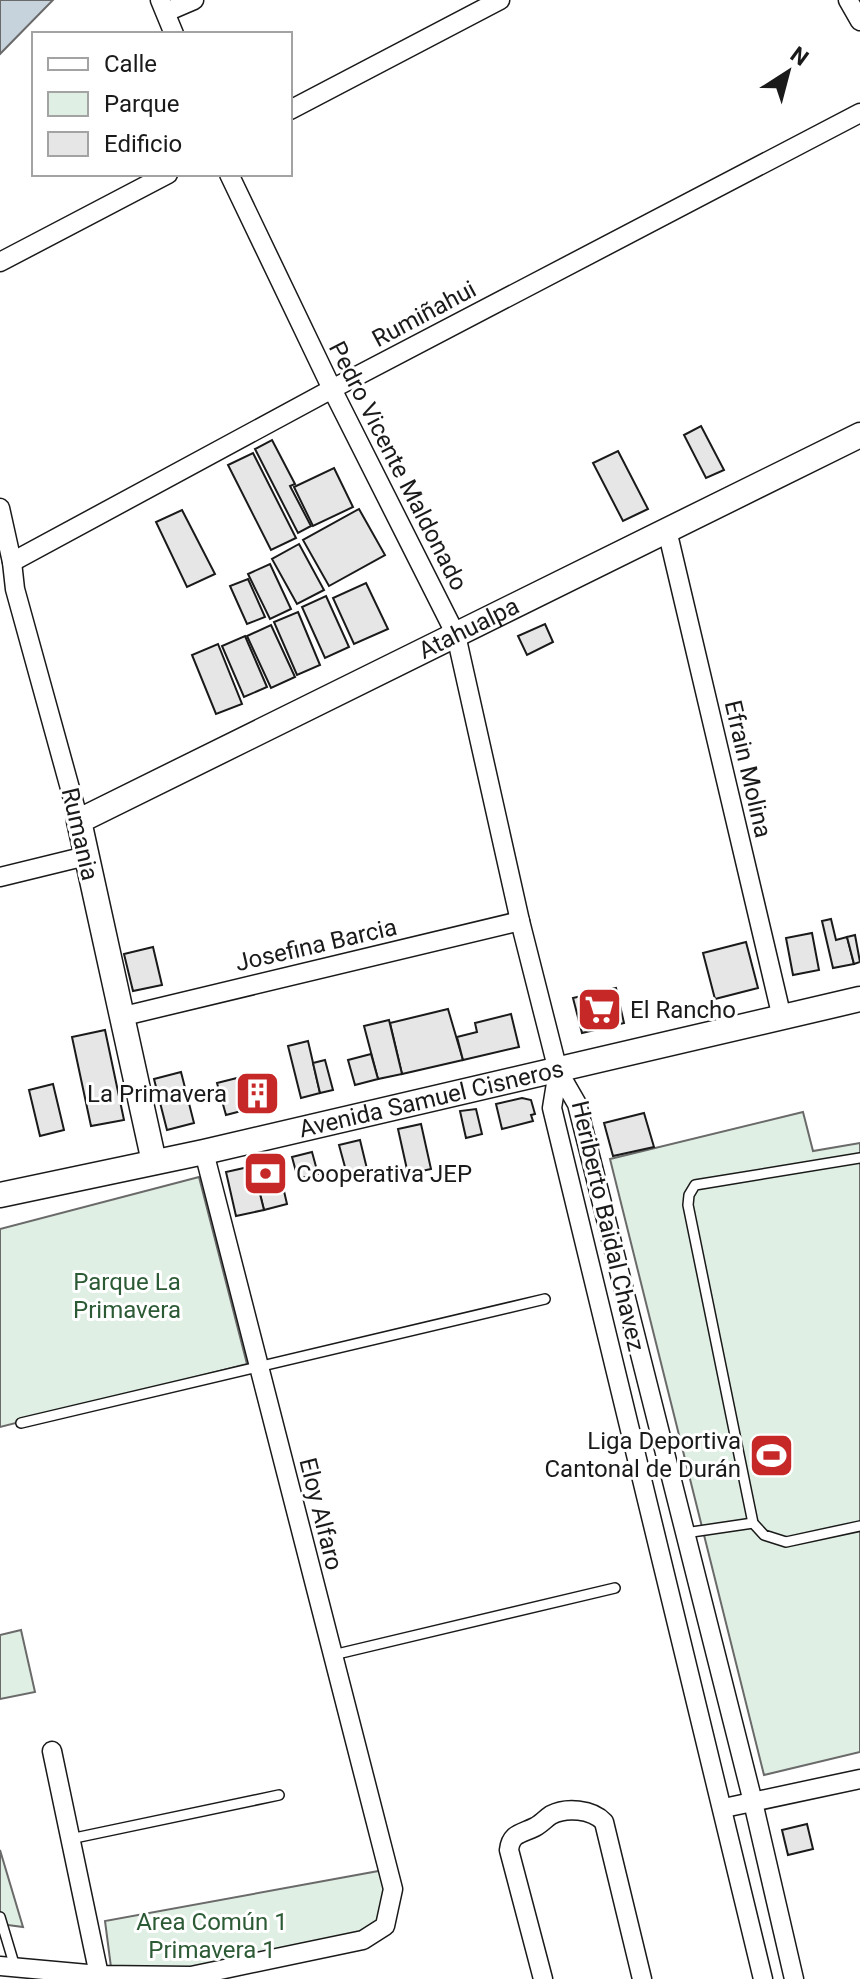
<svg xmlns="http://www.w3.org/2000/svg" width="860" height="1979" font-family="Roboto,sans-serif">
<rect width="100%" height="100%" fill="#fff"/>
<g fill="#e0efe3" stroke="#6a6a6a" stroke-width="2">
<polygon points="803,1112 813,1151 860,1143 860,1752 764,1775 610,1159"/>
<polygon points="199,1177 247,1364 0,1427 0,1229"/>
<polygon points="21,1630 35,1692 0,1699 0,1635"/>
<polygon points="0,1850 23,1927 0,1924"/>
<polygon points="384,1870 385,1926 249,1963 112,1975 105,1921"/>
</g>
<polygon fill="#c6d2dc" stroke="#6a6a6a" stroke-width="2" points="0,0 53,0 0,54"/>
<g fill="#e6e6e6" stroke="#1a1a1a" stroke-width="2">
<polygon points="701,426 724,470 706,478 684,435"/>
<polygon points="272,440 295,484 290,486 311,526 298,533 255,449"/>
<polygon points="618,451 648,509 623,521 593,463"/>
<polygon points="253,453 296,538 271,550 228,465"/>
<polygon points="334,468 353,507 313,526 294,487"/>
<polygon points="359,509 385,555 329,586 303,540"/>
<polygon points="182,510 215,574 187,587 156,522"/>
<polygon points="299,544 324,590 297,604 272,559"/>
<polygon points="270,564 291,609 270,619 248,574"/>
<polygon points="248,579 265,617 247,624 230,586"/>
<polygon points="366,583 388,629 354,644 333,598"/>
<polygon points="326,596 349,647 325,658 302,607"/>
<polygon points="298,612 320,665 297,675 274,622"/>
<polygon points="545,624 553,642 527,655 518,636"/>
<polygon points="271,625 295,677 271,688 247,636"/>
<polygon points="245,636 267,687 244,697 222,646"/>
<polygon points="218,644 242,704 216,714 192,655"/>
<polygon points="831,919 836,940 847,937 854,964 833,968 822,921"/>
<polygon points="812,933 819,970 793,975 786,938"/>
<polygon points="855,935 860,962 854,964 847,937"/>
<polygon points="746,942 758,988 715,999 703,953"/>
<polygon points="153,947 162,985 133,991 124,954"/>
<polygon points="616,988 624,1023 582,1033 573,998"/>
<polygon points="448,1009 463,1060 402,1074 390,1023"/>
<polygon points="511,1014 519,1047 463,1060 457,1037 477,1032 475,1023"/>
<polygon points="389,1020 402,1074 378,1079 364,1026"/>
<polygon points="105,1030 124,1120 91,1126 72,1037"/>
<polygon points="308,1041 320,1093 301,1098 288,1046"/>
<polygon points="371,1054 378,1079 355,1085 348,1060"/>
<polygon points="325,1060 333,1090 320,1093 313,1063"/>
<polygon points="181,1072 194,1123 167,1130 154,1079"/>
<polygon points="241,1077 249,1109 226,1115 217,1083"/>
<polygon points="268,1079 273,1103 249,1109 244,1085"/>
<polygon points="53,1084 64,1130 40,1136 29,1090"/>
<polygon points="522,1098 531,1100 535,1114 531,1115 533,1121 502,1129 496,1104"/>
<polygon points="476,1109 482,1134 466,1138 460,1111"/>
<polygon points="644,1113 654,1147 613,1156 604,1123"/>
<polygon points="421,1124 431,1169 408,1174 398,1129"/>
<polygon points="360,1140 368,1173 348,1178 339,1145"/>
<polygon points="312,1152 318,1174 298,1179 292,1157"/>
<polygon points="277,1161 287,1204 264,1210 253,1166"/>
<polygon points="253,1166 264,1210 236,1216 226,1172"/>
<polygon points="807,1824 813,1849 788,1855 782,1830"/>
</g>
<g fill="none" stroke-linecap="round" stroke-linejoin="round">
<defs>
<g id="service">
<polyline points="860,1158 695,1185 689,1195 688,1205 753,1523 764,1535 786,1542 860,1526"/>
<polyline points="21,1423 545,1299"/>
<polyline points="685,1533 753,1523"/>
<polyline points="333,1655 615,1588"/>
<polyline points="70,1839 279,1795"/>
<polyline points="0,1917 15,1967"/>
</g>
<g id="minor">
<polyline points="160,0 174,34"/>
<polyline points="848,0 860,21"/>
<polyline points="166,12 194,0"/>
<polyline points="290,110 500,0"/>
<polyline points="229,174 332,389 456,635 520,921 558,1071 577,1104 753,1802 794,1979"/>
<polyline points="0,262 168,174"/>
<polyline points="0,508 12,562 15,589 79,821"/>
<polyline points="667,530 782,1018"/>
<polyline points="12,562 332,389 860,113"/>
<polyline points="0,877 86,856"/>
<polyline points="124,1016 520,921"/>
<polyline points="558,1071 552,1108 763,1979"/>
<polyline points="52,1751 99,1975"/>
<polyline points="724,1808 860,1779"/>
<polyline points="0,1966 99,1975 191,1976 363,1940 385,1926 393,1889 204,1152"/>
<path d="M 543,1979 L 509,1850 C 511,1833 521,1834 535,1827 C 541,1824 545,1819 551,1815 C 566,1807 592,1809 604,1822 L 642,1979"/>
</g>
<g id="tertiary">
<path id="s1" d="M 154,1162 L 79,821 L 860,435"/>
<path id="s2" d="M 0,1195 L 204,1152 L 860,999"/>
</g>
</defs>
<use href="#service" stroke="#1a1a1a" stroke-width="12"/>
<use href="#minor" stroke="#1a1a1a" stroke-width="21"/>
<use href="#tertiary" stroke="#1a1a1a" stroke-width="27"/>
<use href="#service" stroke="#fff" stroke-width="9"/>
<use href="#minor" stroke="#fff" stroke-width="18"/>
<use href="#tertiary" stroke="#fff" stroke-width="24"/>
</g>
<defs>
<symbol id="supermarket-square" viewBox="-11 -11 22 22"><rect x="-9" y="-9" width="18" height="18" rx="4" fill="#c62828" stroke="#fff"/><path d="M-6-5.5h2.5l.6 2H6L4.5 2H-2.5L-4.4-4H-6ZM-1.5 3.2a1.3 1.3 0 1 0 .1 0ZM3 3.2a1.3 1.3 0 1 0 .1 0Z" fill="#fff"/></symbol>
<symbol id="building-square" viewBox="-11 -11 22 22"><rect x="-9" y="-9" width="18" height="18" rx="4" fill="#c62828" stroke="#fff"/><path d="M-4-6H4V6H1V3H-1V6H-4ZM-2.5-4.3h1.7v1.8h-1.7ZM.8-4.3h1.7v1.8H.8ZM-2.5-1h1.7V.8h-1.7ZM.8-1h1.7V.8H.8Z" fill="#fff"/></symbol>
<symbol id="bank-square" viewBox="-11 -11 22 22"><rect x="-9" y="-9" width="18" height="18" rx="4" fill="#c62828" stroke="#fff"/><path d="M-6-4H6V4H-6ZM0-2.3a2.3 2.3 0 1 0 0 4.6a2.3 2.3 0 1 0 0-4.6Z" fill="#fff"/></symbol>
<symbol id="stadium-square" viewBox="-11 -11 22 22"><rect x="-9" y="-9" width="18" height="18" rx="4" fill="#c62828" stroke="#fff"/><path d="M0-5a6.5 5 0 1 0 0 10a6.5 5 0 1 0 0-10ZM-3.5-1.8h7v3.6h-7Z" fill="#fff"/></symbol>
</defs>
<g fill-rule="evenodd">
<use href="#supermarket-square" x="574" y="984" width="51" height="51"/>
<use href="#building-square" x="232" y="1068" width="51" height="51"/>
<use href="#bank-square" x="240" y="1148" width="51" height="51"/>
<use href="#stadium-square" x="746" y="1430" width="51" height="51"/>
</g>
<g text-anchor="middle" stroke-width="6" stroke-linejoin="round" paint-order="stroke">
<g font-size="24" fill="#1a1a1a" stroke="#fff">
<text transform="translate(424 314) rotate(-28)" y="8">Rumiñahui</text>
<text transform="translate(398 466) rotate(63)" y="8">Pedro Vicente Maldonado</text>
<text dy="8" stroke="none"><textPath href="#s1" startOffset="784">Atahualpa</textPath></text>
<text transform="translate(748 769) rotate(77)" y="8">Efrain Molina</text>
<text transform="translate(80 834) rotate(77)" y="8">Rumania</text>
<text transform="translate(316 945) rotate(-13)" y="8">Josefina Barcia</text>
<text dy="8" stroke="none"><textPath href="#s2" startOffset="442">Avenida Samuel Cisneros</textPath></text>
<text transform="translate(608 1226) rotate(77)" y="8">Heriberto Baidal Chavez</text>
<text transform="translate(321 1514) rotate(76)" y="8">Eloy Alfaro</text>
</g>
<g font-size="24" fill="#1a1a1a" stroke="#fff" text-anchor="start">
<text x="630" y="1018">El Rancho</text>
<text x="227" y="1102" text-anchor="end">La Primavera</text>
<text x="296" y="1182">Cooperativa JEP</text>
<text x="741" y="1449" text-anchor="end">Liga Deportiva<tspan x="741" dy="28">Cantonal de Durán</tspan></text>
</g>
<g font-size="24" fill="#2b5a34" stroke="#fff">
<text x="127" y="1290">Parque La<tspan x="127" dy="28">Primavera</tspan></text>
<text x="212" y="1930">Area Común 1<tspan x="212" dy="28">Primavera 1</tspan></text>
</g>
</g>
<rect x="32" y="32" width="260" height="144" fill="#ffffff" stroke="#a3a3a3" stroke-width="2"/>
<rect x="48" y="58" width="40" height="12" fill="#ffffff" stroke="#a3a3a3" stroke-width="2"/>
<text x="104" y="72" font-size="24" fill="#1a1a1a">Calle</text>
<rect x="48" y="92" width="40" height="24" fill="#e0efe3" stroke="#a3a3a3" stroke-width="2"/>
<text x="104" y="112" font-size="24" fill="#1a1a1a">Parque</text>
<rect x="48" y="132" width="40" height="24" fill="#e6e6e6" stroke="#a3a3a3" stroke-width="2"/>
<text x="104" y="152" font-size="24" fill="#1a1a1a">Edificio</text>
<g transform="translate(788 72) rotate(36)" stroke="#ffffff" stroke-width="6" paint-order="stroke">
<path d="M0-6L14 30L0 20L-14 30Z" fill="#1a1a1a"/>
<text y="-12" font-size="22" font-weight="bold" text-anchor="middle" fill="#1a1a1a">N</text>
</g>
</svg>
